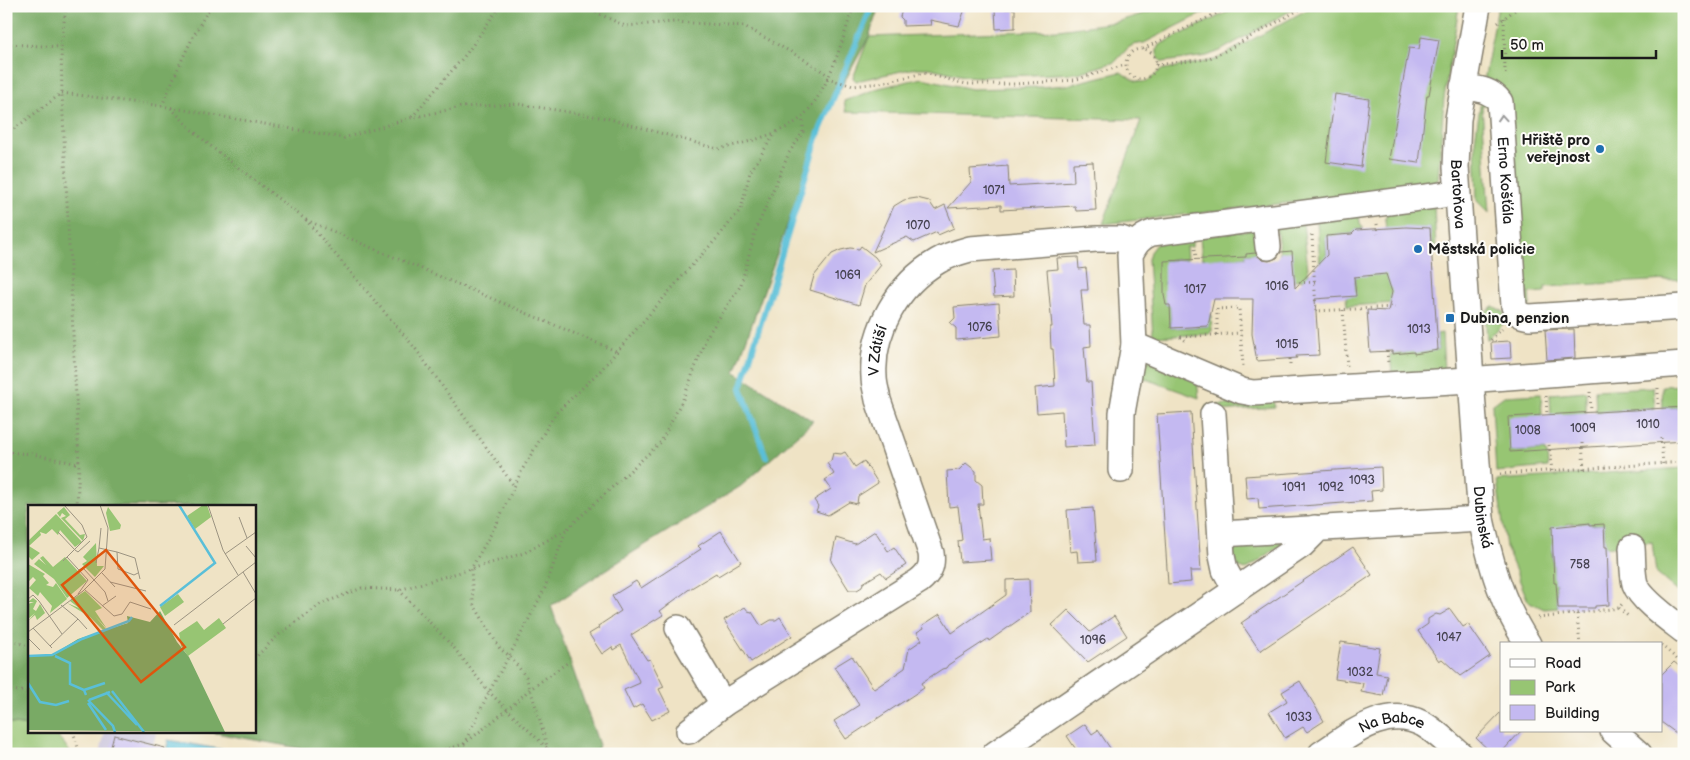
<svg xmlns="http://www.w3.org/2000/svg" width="1690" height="760" font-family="'Balsamiq Sans',sans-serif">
<rect width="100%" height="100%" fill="#fdfcf7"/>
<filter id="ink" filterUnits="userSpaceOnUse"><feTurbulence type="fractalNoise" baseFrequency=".02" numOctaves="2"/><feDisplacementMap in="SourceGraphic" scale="10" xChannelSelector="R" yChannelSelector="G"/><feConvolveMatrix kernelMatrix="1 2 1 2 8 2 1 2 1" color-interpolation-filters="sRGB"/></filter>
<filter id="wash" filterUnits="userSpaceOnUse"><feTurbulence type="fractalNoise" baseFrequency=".0096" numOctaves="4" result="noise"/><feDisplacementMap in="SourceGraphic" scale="20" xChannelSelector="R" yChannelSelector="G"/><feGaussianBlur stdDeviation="1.12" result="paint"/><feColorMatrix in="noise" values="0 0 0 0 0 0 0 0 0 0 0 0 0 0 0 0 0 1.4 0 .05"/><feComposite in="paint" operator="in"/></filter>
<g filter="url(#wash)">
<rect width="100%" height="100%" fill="#efe3c5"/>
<polygon fill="#c6c0da" points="105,731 147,731 156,733 151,754 100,754"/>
<g fill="#97c573" stroke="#5a7048">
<polygon points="1169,6 1217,6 1144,43 1133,45 1128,48 1115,62 1078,73 982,77 964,76 930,68 915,68 856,81 853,78 869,37 1059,30 1116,22"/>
<path d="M 1240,6 L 1299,6 L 1220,51 L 1207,56 L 1163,62 C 1157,59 1155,51 1159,45 Z"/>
<path d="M 1359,6 L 1459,6 L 1444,98 L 1438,180 L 1428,187 L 1103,224 L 1141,120 L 846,112 L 844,101 L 879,88 L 922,78 L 972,89 L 1041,87 L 1067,85 L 1121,72 C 1137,84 1146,87 1160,70 L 1215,60 L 1308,9 Z"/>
<polygon points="1498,6 1684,6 1684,279 1545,287 1545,292 1529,293 1530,306 1526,305 1484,81"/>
<polygon points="1482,93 1495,104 1482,105 1489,213 1477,201 1475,140"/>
<polygon points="1434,205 1436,249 1432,249 1430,228 1386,230 1385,220 1387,213"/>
<polygon points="1359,215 1360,223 1363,229 1356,230 1352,234 1330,236 1326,240 1327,255 1322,293 1317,221"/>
<polygon points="1303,223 1309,279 1294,280 1280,255 1276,226"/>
<polygon points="1256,229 1257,253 1246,254 1246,257 1204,260 1204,258 1202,258 1200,237"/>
<polygon points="1192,238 1192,247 1186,247 1187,259 1164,261 1167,262 1168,282 1163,283 1166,284 1166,305 1170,305 1171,328 1208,326 1207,315 1211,314 1212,331 1209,334 1153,337 1148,259 1150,252 1156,244"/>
<polygon points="1354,271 1378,275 1388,271 1396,303 1347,306 1346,297 1355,291"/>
<polygon points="1493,306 1504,312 1504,323 1487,340 1485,312"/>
<polygon points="1442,333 1444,371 1392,374 1390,354 1405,354 1405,351 1438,350 1437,334"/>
<polygon points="1146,358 1197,380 1199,398 1140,377"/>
<polygon points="1684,385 1684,407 1663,408 1662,386"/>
<polygon points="1653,387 1655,408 1596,412 1595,390"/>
<polygon points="1586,391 1586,413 1551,415 1550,394"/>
<polygon points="1541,394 1542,415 1510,452 1545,450 1546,453 1547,453 1548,467 1496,472 1492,405 1504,396"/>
<polygon points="1273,401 1275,407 1206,412 1206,406"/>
<polygon points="1684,468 1684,597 1656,573 1652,542 1605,547 1604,524 1590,525 1589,523 1567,524 1554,550 1552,551 1558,608 1544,609 1528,601 1506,547 1497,480"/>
<polygon points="1295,535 1246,570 1237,567 1231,546"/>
<path d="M 6,723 L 29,726 L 29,731 C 53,731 58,733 71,754 L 6,754 Z"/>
</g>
<polygon fill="#79aa65" stroke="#4a6340" points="6,6 879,6 869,37 827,113 735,372 813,421 741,486 632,553 551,606 599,745 596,754 325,754 315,751 205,731 254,731 254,506 29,506 29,726 6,723"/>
<polygon fill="#5abfd8" stroke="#3b6e7a" points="168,740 247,754 166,754"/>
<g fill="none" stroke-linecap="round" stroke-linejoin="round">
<polyline stroke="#5abfd8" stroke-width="6" points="766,457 741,388 818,135 872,6"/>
</g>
<g id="blocks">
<g fill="#c4b9f1">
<polygon points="903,6 966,6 959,26 930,20 931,25 903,26 903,20 900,17"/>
<polygon points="995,9 1015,9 1015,28 996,29"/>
<polygon points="1421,37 1439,40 1429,95 1427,95 1419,163 1389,159 1409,48 1419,49"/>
<polygon points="1335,94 1369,99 1361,167 1326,162"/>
<polygon points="1093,162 1096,210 1076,211 1075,206 1001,210 1001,205 948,208 971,182 970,169 1008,166 1009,186 1074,182 1073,163"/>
<polygon points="917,198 929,201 935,210 945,205 954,228 938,235 937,232 914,242 907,237 873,252 894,206 904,200"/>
<polygon points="1406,227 1430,228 1438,350 1414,354 1414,352 1392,354 1392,351 1370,352 1367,310 1388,311 1392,292 1386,274 1354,277 1356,296 1315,299 1319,355 1296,356 1297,358 1257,361 1252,334 1253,299 1214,299 1208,326 1171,328 1170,305 1166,305 1164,295 1164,261 1246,257 1246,254 1255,253 1262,260 1269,261 1277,258 1281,252 1292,251 1295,288 1327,255 1326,236 1352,234 1356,230"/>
<polygon points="861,246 875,257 881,265 865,285 859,305 810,290 814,276 832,254 841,250 850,248 859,249"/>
<polygon points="1078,257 1079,269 1086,268 1088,290 1081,290 1084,325 1090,325 1091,346 1084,347 1087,382 1091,382 1095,445 1064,447 1062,411 1037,413 1035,388 1055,386 1053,349 1051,349 1050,327 1052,327 1047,270 1058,269 1057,258"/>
<polygon points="1013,270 1014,296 994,297 992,271"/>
<polygon points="999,303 1001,336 956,340 956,328 950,323 955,318 954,307"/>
<polygon points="1574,329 1575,358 1547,360 1545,330"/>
<polygon points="1510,341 1511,358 1492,359 1491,342"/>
<polygon points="1684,407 1684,441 1510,452 1508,417"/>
<polygon points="1191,412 1201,571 1190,571 1191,582 1168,584 1157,414"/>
<polygon points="845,452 855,467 864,461 878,483 858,496 857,504 849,502 828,515 816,511 818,506 814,500 831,489 825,480 834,474 827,463 831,461 833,453 841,454"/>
<polygon points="966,463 976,471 976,480 982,485 983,504 978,504 982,539 989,538 991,560 960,562 958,541 962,540 958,506 949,507 947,471 959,470"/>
<polygon points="1381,467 1382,490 1371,491 1372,501 1259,509 1258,498 1247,499 1245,476"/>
<polygon points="1093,508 1097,561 1078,562 1077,551 1070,552 1067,510"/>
<polygon points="1590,523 1590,525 1604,524 1605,547 1607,547 1609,605 1595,606 1595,608 1558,608 1556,583 1554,583 1552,527"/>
<polygon points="721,531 741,562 718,576 716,573 688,590 660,611 663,615 631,635 647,660 650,659 664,687 659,689 670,711 652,720 642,704 633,709 624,690 640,683 621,645 613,650 612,647 602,654 589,634 599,628 598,626 621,611 612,596 636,581 641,588 701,549 698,546"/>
<polygon points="875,531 888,551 894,547 906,565 886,578 881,572 863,583 862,587 857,590 849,590 831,561 836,538 855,544"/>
<polygon points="1353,547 1372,575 1260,651 1241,623"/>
<polygon points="1029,579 1030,612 989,641 988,639 948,665 946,668 942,669 921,683 924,688 846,739 834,721 859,705 834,667 852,656 874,689 905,668 909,649 922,640 917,632 924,628 923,625 940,614 952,633 1006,595 1006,580"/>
<polygon points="745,607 748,611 752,612 761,626 771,620 776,620 780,617 792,636 751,662 724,620"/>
<polygon points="1450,609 1463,627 1468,624 1490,656 1461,676 1442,659 1439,661 1418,631 1428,624 1428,619 1436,614 1440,615"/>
<polygon points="1068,610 1090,632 1114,616 1127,636 1088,662 1052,625"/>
<polygon points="1341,642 1380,648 1376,673 1387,675 1383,696 1361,692 1363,683 1335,679"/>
<polygon points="1674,662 1684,670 1684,739 1661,722 1661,675"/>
<polygon points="1300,681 1324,721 1307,732 1303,727 1285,738 1269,712 1287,701 1282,692"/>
<polygon points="1501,712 1501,731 1521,731 1500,754 1493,754 1476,738"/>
<polygon points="1085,724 1092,734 1098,730 1114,754 1079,754 1067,736"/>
<polygon points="114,735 165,748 164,754 109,754"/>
</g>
</g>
</g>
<g filter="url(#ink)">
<use href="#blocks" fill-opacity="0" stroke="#868070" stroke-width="1"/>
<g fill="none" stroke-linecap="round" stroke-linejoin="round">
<defs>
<g id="minor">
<path id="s1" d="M 1478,6 L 1458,119 L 1456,167 L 1481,519 C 1491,564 1502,605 1528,644"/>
<path id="s2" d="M 1463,87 C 1477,89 1491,89 1500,102 L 1514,306 C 1517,314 1521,316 1530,317 L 1684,307"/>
<polyline points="1265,218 1268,247"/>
<polyline points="1134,345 1242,391 1253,393 1453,381 1684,364"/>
<polyline points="1213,414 1222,556 1225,570 1236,590"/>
<path d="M 1121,470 L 1122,413 L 1134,345 L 1130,255 C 1135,244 1140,237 1152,233 L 1457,193"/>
<polyline points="1221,534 1481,519"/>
<path d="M 1632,548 C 1633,560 1632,573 1635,584 C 1641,600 1670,620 1684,631"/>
<polyline points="678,628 723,704"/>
<path id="s3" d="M 689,731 L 723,704 L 919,581 C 929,573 933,566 931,553 L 878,400 C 877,393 874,385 874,377 C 871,331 898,284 938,261 C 948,255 959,252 970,249 L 1097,239 L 1121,239 L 1135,244"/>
<polyline points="1613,731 1639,754"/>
<polyline points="995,754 1302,545 1313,534 1315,528"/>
<path id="s4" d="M 1321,754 C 1350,735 1386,704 1423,724 C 1437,732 1448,744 1460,754"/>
</g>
</defs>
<use href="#minor" stroke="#868070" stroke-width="28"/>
<g stroke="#868070" stroke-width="3" stroke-dasharray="1 4" stroke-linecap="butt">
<polyline points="66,6 61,47 62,93 79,464 77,506"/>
<polyline points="588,6 591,10 625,26 674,22 744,26 807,61 828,75"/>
<polyline points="1504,18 1505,75"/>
<polyline points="1498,23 1520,6"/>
<polyline points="6,44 61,47"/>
<circle cx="1141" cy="64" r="15"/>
<polyline points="1143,49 1232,6"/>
<polyline points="1156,65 1207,59 1221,53 1306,6"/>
<polyline points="827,78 853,86 880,83 924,73 966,84 1016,84 1074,80 1125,65"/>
<path d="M 162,106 C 176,72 191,37 211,6"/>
<polyline points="171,108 191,129 213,148 306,220 415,348 514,486"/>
<polyline points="412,117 467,53 500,6"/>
<path d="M 6,135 L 62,93 L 162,106 L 344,138 L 411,118 L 461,107 L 518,104 L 606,118 L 718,149 C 742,144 787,133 804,115 C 831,86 841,42 854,6"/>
<polyline points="306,220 616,351"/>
<polyline points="1377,224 1378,234"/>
<polyline points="1312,235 1316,311 1395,307"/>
<polyline points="1195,249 1196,258"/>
<polyline points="1294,283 1315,282"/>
<polyline points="1343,310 1347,366"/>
<polyline points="1217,335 1217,309 1239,308 1243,366"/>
<polyline points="1180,337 1188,342"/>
<polyline points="1181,337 1241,333"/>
<polyline points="1491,340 1502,329"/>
<polyline points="1387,351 1388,363"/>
<polyline points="1290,359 1290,368"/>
<polyline points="1658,388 1658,408"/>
<polyline points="1590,392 1591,412"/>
<polyline points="1546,396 1547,415"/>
<polyline points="1661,438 1663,464"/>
<polyline points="1582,443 1584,469"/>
<polyline points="1549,445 1552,471"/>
<polyline points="6,452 32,454 79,464"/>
<polyline points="1500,474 1684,462"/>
<polyline points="399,590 454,648 489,692 547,748"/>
<polyline points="1619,608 1629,617"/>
<polyline points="1577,614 1580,644"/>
<polyline points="1538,618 1619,608 1622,604"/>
<polyline points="6,639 29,646"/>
<polyline points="1661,645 1684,665"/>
<polyline points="254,659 277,636 321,604 362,588 399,590 471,569 524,553 566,530"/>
<polyline points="6,690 29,692"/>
<polyline points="73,731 80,754"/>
<polyline points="464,744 489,692 519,638 545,588 566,530 661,442 684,397 707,336 741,285 755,232 789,153 803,132 803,117"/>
<polyline points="430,754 464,744 507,710 530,689 567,663"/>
<polyline points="549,754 538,713 526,677 510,656 500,649 473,603 471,569 497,523 522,470 555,414 600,371 687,271 718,237 741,209 750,172 775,133"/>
<polyline points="1677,754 1684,746"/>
</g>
<use href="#minor" stroke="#fff" stroke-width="25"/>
</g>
<defs><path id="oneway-chevron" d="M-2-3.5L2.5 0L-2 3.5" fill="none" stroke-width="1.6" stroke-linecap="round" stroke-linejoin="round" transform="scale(1.25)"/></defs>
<use stroke="#999" href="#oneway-chevron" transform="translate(1502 118) rotate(-94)"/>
</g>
<g fill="#1f6fb2" stroke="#fdfcf7" stroke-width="2">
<circle cx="1600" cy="149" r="5"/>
<circle cx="1418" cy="249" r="5"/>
<rect x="1445" y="313" width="10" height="10" rx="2.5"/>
</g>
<g text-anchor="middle" stroke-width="4" stroke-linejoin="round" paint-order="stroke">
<g font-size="12" fill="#464351">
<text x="994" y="194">1071</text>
<text x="918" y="229">1070</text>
<text x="848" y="279">1069</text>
<text x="1277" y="290">1016</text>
<text x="1195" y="293">1017</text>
<text x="980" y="331">1076</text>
<text x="1419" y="333">1013</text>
<text x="1287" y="348">1015</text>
<text x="1648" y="428">1010</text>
<text x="1583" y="432">1009</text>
<text x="1528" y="434">1008</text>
<text x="1362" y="484">1093</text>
<text x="1294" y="491">1091</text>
<text x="1331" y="491">1092</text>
<text x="1580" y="568">758</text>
<text x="1449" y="641">1047</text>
<text x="1093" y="644">1096</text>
<text x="1360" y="676">1032</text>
<text x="1299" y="721">1033</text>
</g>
<g font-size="15" font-weight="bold" fill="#1c1c1c" stroke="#fdfcf7" text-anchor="start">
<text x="1590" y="145" text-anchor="end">Hřiště pro<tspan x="1590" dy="17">veřejnost</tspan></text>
<text x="1428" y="254">Městská policie</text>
<text x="1460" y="323">Dubina, penzion</text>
</g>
<g font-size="15" fill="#1c1c1c" stroke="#fdfcf7">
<text dy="5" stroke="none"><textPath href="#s2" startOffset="120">Erno Košťála</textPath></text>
<text dy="5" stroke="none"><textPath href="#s1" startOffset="190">Bartoňova</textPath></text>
<text dy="5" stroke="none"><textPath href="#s3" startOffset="519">V Zátiší</textPath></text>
<text dy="5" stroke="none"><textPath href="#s1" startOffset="514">Dubinská</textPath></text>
<text dy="5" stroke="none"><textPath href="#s4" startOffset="80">Na Babce</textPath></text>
</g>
</g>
<g transform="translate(28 505)">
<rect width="228" height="228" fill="#efe3c5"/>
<path d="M 175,0 L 179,0 L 183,12 L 167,24 L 159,11 ZM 36,2 L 42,10 L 37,14 L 52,30 L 57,29 L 55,36 L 33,13 L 38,11 L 34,8 L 32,12 L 29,8 ZM 80,2 L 93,20 L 92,24 L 82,26 L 78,8 ZM 28,9 L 54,37 L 47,42 L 32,25 L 30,30 L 24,24 L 18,29 L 12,27 L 13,30 L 1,41 L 12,48 L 4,55 L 0,51 L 0,36 ZM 68,38 L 69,61 L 76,61 L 67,72 L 54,59 L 59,56 L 55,52 ZM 15,51 L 25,62 L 37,52 L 59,76 L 39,93 L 26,74 L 6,59 L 11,54 L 18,60 L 12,53 ZM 0,59 L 17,69 L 15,71 L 21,78 L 18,80 L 25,82 L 28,78 L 39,94 L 22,108 L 24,101 L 12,87 L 10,91 L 1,83 L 8,75 L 5,72 L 0,77 ZM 57,86 L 74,103 L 67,106 L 79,124 L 67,111 L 78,124 L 75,125 L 62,112 L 39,98 L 51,103 L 42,96 ZM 150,89 L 156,97 L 137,111 L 132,102 ZM 5,93 L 9,96 L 5,104 L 8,106 L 12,99 L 17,108 L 9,115 L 7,110 L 0,116 L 7,108 L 0,114 L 0,99 L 6,97 L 0,97 ZM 191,113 L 198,123 L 160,151 L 153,141 L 151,128 L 169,116 L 176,125 Z" fill="#97c573"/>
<path d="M 132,106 L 149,137 L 161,152 L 197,227 L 0,225 L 0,151 L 24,150 L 50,134 L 100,118 L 99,111 L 122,117 Z" fill="#79aa65"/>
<path fill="none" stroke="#5abfd8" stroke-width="2.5" d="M 132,101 L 187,58 L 151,0M 0,151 L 24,150 L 54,134 L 101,116 L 104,112M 27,151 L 42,158 L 42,179 L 56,185 L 58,190M 0,178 L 12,197 L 28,200 L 41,196M 56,185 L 77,178M 84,186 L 116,227M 78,187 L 109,220M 60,195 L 85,221 L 87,227M 61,195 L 82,187M 60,198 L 78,225"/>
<path fill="none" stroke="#9b9381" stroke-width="1" d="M 180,0 L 195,45 L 210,70M 211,12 L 219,33M 30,27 L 47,45M 218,41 L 228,53M 71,43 L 73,23M 47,45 L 50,47 L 62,36M 197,49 L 228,27M 39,52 L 60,75 L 50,89M 35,56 L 59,32 L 54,20 L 36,0M 68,58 L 71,43 L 89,47M 51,65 L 55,63 L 67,76 L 77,87 L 80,96M 215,67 L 228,89M 74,68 L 87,82M 110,68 L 106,70 L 90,64 L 89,47 L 107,53 L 112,74M 82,77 L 118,86M 56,84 L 86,111 L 94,109 L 102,97 L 123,104M 0,94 L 5,90 L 11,96 L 34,129M 33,100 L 50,114M 74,101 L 88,91M 195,119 L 228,93M 146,120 L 228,57M 5,123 L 24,143M 0,127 L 55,86 L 77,64 L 80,23 L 72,0M 0,133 L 12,145M 22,141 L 50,114 L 59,124"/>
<path fill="#de560d" fill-opacity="0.15" stroke="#de560d" stroke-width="2.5" d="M 78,45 L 157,142 L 113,177 L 34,80 Z"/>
<rect width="228" height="228" fill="none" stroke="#1c1c1c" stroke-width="2.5"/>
</g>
<rect width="1690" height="760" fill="none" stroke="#fdfcf7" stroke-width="25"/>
<rect x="1500" y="642" width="162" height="90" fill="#fdfcf7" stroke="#a3a29f"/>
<rect x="1510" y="659" width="25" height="8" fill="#ffffff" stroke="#a3a29f"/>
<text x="1545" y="668" font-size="15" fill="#1c1c1c">Road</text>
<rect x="1510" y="680" width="25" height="15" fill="#97c573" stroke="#a3a29f"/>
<text x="1545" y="692" font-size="15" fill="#1c1c1c">Park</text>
<rect x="1510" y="705" width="25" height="15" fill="#c4b9f1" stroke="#a3a29f"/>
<text x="1545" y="718" font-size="15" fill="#1c1c1c">Building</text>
<path d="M1502 50v8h154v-8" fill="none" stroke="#1c1c1c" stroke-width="2.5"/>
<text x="1510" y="50" font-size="15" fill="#1c1c1c" stroke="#fdfcf7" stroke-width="4" paint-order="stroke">50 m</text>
</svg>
